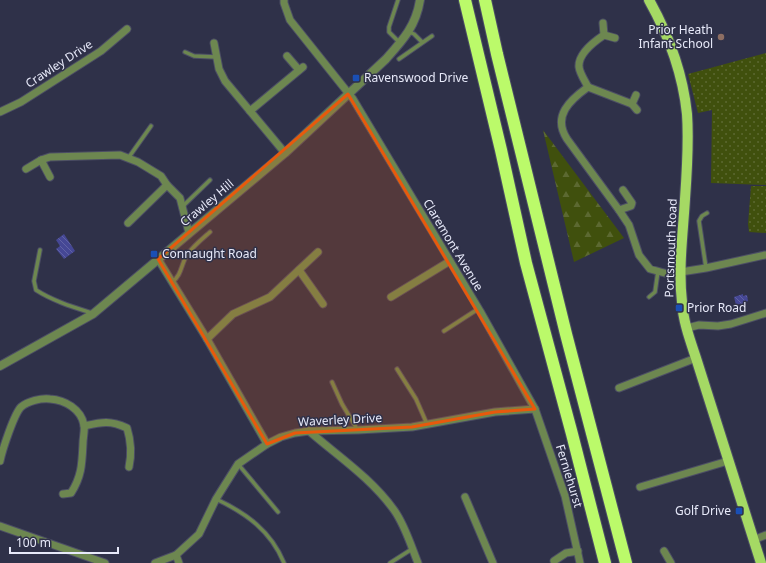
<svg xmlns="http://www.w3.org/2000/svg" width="766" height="563" font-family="'Noto Sans',sans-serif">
<defs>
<pattern id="forest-firs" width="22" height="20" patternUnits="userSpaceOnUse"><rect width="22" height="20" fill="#40500d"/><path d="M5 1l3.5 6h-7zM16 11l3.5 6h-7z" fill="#5c6931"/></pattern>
<pattern id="park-dots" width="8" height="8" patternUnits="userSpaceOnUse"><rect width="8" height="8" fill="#40500d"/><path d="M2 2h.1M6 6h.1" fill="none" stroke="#5c6931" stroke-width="1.8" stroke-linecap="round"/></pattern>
<pattern id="building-back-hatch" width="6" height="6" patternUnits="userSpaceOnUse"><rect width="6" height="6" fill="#454795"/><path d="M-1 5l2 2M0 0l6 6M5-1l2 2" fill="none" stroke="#6062a5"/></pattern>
</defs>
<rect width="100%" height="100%" fill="#2f3149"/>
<polygon fill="url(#forest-firs)" points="543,130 624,238 574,262"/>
<g fill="url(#park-dots)">
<polygon points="766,53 766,185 711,183 712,110 698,113 688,74"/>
<polygon points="751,186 766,186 766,233 749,232 748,224"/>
</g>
<g fill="url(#building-back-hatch)">
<polygon points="64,234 75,251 64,259 56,249 60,246 56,240"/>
<polygon points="743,294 743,296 747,295 748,301 746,302 746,304 741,306 740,304 736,305 734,297"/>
</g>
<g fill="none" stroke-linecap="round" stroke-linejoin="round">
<defs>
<g id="service">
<polyline points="398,0 389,27 389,32 400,43"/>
<polyline points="409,32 414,34 422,42"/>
<polyline points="185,52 194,56 216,57"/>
<polyline points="399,59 432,36"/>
<polyline points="129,157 151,126"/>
<polyline points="183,206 210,180"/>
<path d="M 40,250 L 34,281 L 36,290 C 53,301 73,307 92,313"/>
<polyline points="706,268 699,221 702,216 707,213"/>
<path d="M 172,282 C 182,275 181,264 187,255 C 193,246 202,239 210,232"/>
<polyline points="649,297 655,292 658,271"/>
<polyline points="444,331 478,309"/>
<polyline points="397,369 416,399 427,424"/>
<polyline points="332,382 342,404 357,429"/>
<polyline points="238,464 278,512"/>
<path d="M 216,499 C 246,513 271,531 284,563"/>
<polyline points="390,563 412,549"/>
</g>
<g id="minor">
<polyline points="284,0 284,3 290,20 353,99 480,311 535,409 565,496 580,563"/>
<path d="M 603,23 L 604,35 C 595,41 578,54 579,67 C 580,74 585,81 588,87 C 570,100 552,116 567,139 L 619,210 L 629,225 L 639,255 L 650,269 L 668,274 L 706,268 L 765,255"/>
<polyline points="604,35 615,38"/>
<polyline points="214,43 219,69 225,81 285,153"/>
<polyline points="287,56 299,70"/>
<polyline points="588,87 632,104"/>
<polyline points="636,95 632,104 637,110"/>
<polyline points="250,111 303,67"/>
<polyline points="0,112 21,102 101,51 127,29"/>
<polyline points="41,160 50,177"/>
<polyline points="26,169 41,160 50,157 120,155 138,162 161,176 167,185 180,198 189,233"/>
<polyline points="619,210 631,206 632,203 623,190"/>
<polyline points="128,223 167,185"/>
<polyline points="158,259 207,339 267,444"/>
<polyline points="299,270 323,304"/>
<polyline points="391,297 450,261"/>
<polyline points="687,328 699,325 718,326 731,324 766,313"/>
<polyline points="207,339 233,314 270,297 318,252"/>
<polyline points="619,388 696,358"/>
<path d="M 84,426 C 102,422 110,420 127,428 C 131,441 132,453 129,467"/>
<path d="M 309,431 C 339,457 371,478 394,510 C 405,525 411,546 418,563"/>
<path d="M 0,461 C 2,451 14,414 21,407 C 28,401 41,398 50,399 C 65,400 81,409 84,425 C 85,430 83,438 83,443 C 82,463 82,476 71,493 L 63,494"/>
<polyline points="640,487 728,461"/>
<polyline points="465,497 493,563"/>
<polyline points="0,526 105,563"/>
<polyline points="753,540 766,535"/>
<polyline points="664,551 671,563"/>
<polyline points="176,555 179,563"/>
<polyline points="554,561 566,553 578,551"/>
<polyline points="155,563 176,555 199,534 216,499 238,464 267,444 281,437 295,433 309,431 358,430 412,427 495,412 535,409"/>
</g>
<path id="tertiary" d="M 0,366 L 93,314 L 285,153 L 386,59 C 403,40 416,26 420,0"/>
<path id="primary" d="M 649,0 C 668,34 683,75 687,114 C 689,142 687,171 685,199 C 683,233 678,268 682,302 C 683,321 690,340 696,358 L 761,563"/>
<g id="motorway">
<polyline points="465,0 501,150 526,263 572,434 605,563"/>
<polyline points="485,0 497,54 566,334 626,563"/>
</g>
</defs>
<use href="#service" stroke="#4c4e65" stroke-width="5.5"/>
<use href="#minor" stroke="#4c4e65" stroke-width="9"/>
<use href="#tertiary" stroke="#4c4e65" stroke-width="10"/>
<use href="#primary" stroke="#4c4e65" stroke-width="12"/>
<use href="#motorway" stroke="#4c4e65" stroke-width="14"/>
<use href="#service" stroke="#6d8750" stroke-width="3.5"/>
<use href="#minor" stroke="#6d8750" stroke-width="7"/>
<use href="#tertiary" stroke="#6d8750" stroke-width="8"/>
<use href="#primary" stroke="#a5d964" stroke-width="10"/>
<use href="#motorway" stroke="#bbfa6a" stroke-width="12"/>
</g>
<path fill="#e8590c" fill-opacity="0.2" stroke="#e8590c" stroke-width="3" stroke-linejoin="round" d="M 348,94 L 535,409 L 495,412 L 412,427 L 295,433 L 267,444 L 158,259 Z"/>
<circle fill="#8d6e63" stroke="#2f3149" stroke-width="1.5" cx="721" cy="37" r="4"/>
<g fill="#1a4fb4" stroke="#2f3149" stroke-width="1.5">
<rect x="352" y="74" width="8" height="8" rx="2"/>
<rect x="150" y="250" width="8" height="8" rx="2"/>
<rect x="675" y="304" width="8" height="8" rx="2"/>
<rect x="735" y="507" width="8" height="8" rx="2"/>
</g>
<g text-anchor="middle" stroke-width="3" stroke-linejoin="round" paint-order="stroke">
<g font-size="12" fill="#e7e9f9" stroke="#2f3149" text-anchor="start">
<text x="713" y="34" text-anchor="end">Prior Heath<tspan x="713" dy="14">Infant School</tspan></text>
<text x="364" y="82">Ravenswood Drive</text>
<text x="162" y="258">Connaught Road</text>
<text x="687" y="312">Prior Road</text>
<text x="731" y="515" text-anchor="end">Golf Drive</text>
</g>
<g font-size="12" fill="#e7e9f9" stroke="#2f3149">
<text transform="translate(59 64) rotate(-33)" y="4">Crawley Drive</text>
<text transform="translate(207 203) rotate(-40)" y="4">Crawley Hill</text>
<text transform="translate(453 245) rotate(59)" y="4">Claremont Avenue</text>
<text transform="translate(671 248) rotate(-88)" y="4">Portsmouth Road</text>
<text transform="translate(340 420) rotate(-3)" y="4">Waverley Drive</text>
<text transform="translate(569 476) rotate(73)" y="4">Ferniehurst</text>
</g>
</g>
<path d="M10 547v6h108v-6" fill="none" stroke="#e7e9f9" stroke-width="2"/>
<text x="16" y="547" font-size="12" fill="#e7e9f9" stroke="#2f3149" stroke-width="3" paint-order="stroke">100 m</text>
</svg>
